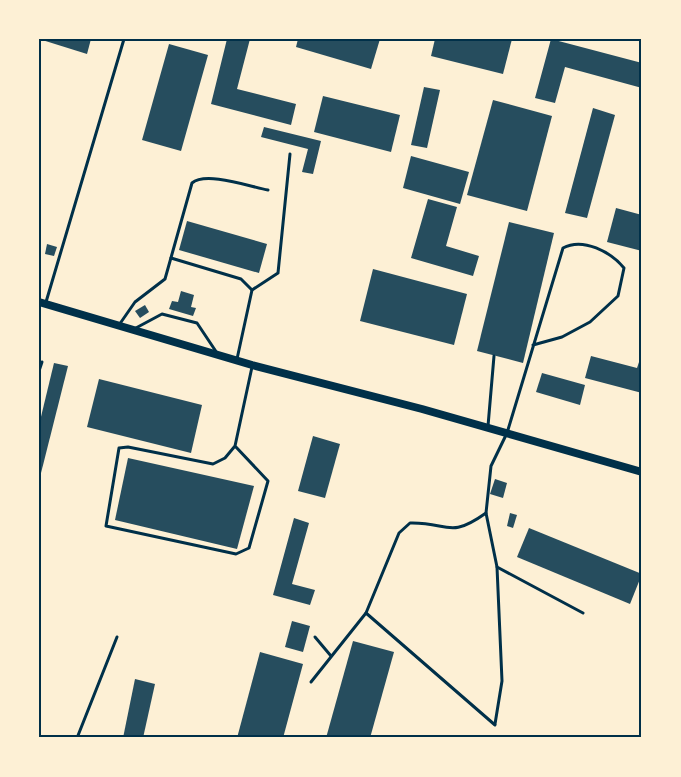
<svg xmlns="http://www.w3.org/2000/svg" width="681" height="777" font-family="Lato,sans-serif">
<rect width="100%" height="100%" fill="#fdf0d5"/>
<g fill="#264d5e">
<polygon points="39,39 91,39 87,54"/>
<polygon points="227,39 250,39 237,89 296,104 291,125 211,104"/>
<polygon points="298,39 380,39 371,69 296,47"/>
<polygon points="435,39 512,39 503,74 431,56"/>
<polygon points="551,39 642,63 642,88 565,67 555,103 535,98"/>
<polygon points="169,44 208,55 181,151 142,140"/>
<polygon points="424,87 440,90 427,148 411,145"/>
<polygon points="323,96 400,115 391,152 314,132"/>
<polygon points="493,100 552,116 527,211 467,195"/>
<polygon points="593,108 615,115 587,218 565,213"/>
<polygon points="264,127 321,141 313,174 302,172 308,149 261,137"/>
<polygon points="411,156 469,172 460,204 403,188"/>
<polygon points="428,199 457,207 446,246 479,256 473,276 411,258"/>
<polygon points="616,208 642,215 642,251 607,242"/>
<polygon points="187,221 267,244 259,273 179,250"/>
<polygon points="509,222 554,233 523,363 477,351"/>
<polygon points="47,244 57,247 54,256 45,254"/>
<polygon points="373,269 467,294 454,345 360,321"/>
<polygon points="181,291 194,295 191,307 196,308 193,316 169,309 172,301 178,302"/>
<polygon points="145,305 149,312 140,318 135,311"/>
<polygon points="642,353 642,393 585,378 591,356 637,368"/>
<polygon points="54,363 68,366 39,481 39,425"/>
<polygon points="542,373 585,385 580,405 536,392"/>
<polygon points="99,379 202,405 191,453 87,427"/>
<polygon points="313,436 340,444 325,498 298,491"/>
<polygon points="128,458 254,486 237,549 115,520"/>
<polygon points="495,479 507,483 503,498 490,494"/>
<polygon points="510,513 517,515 513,528 507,526"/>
<polygon points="294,518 309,523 292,584 315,590 310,605 273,595"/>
<polygon points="529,528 642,574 630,604 517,557"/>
<polygon points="292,621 310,626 303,652 285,647"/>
<polygon points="353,641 394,652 370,738 326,738"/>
<polygon points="260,652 303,664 283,738 237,738"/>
<polygon points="135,679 155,684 143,738 123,738"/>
</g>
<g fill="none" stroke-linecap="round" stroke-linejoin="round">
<g stroke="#003049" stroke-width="3">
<polyline points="171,258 241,279 252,290"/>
<polyline points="46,302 124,39"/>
<path d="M 119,325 L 135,302 L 165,279 L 192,183 C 206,171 251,187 268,190"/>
<polyline points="134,329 162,314 197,323 217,353"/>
<path d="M 533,345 L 562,337 L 590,322 L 618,296 L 624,268 C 611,252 583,237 563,248 L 507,433 L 491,466 L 486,513 L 497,567 L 583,613"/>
<polyline points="237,359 252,290 278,273 290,154"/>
<polyline points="39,371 42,362"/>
<polyline points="488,426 494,356"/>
<polyline points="235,446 268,481 249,548 236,554 106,526 119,448 128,447 213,464 225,458 235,446 252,367"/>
<path d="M 366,613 L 399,533 L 410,523 C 449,522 448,540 486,513"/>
<polyline points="315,637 331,656"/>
<polyline points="311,682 366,613 495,725"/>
<polyline points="495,724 502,681 497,567"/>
<polyline points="77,738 117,637"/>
</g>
<polyline stroke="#003049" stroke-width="8" points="39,302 252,365 422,409 642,472"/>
</g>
<rect width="681" height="777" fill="none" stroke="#fdf0d5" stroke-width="81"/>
<rect x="40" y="40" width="600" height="696" fill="none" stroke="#003049" stroke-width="2"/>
</svg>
